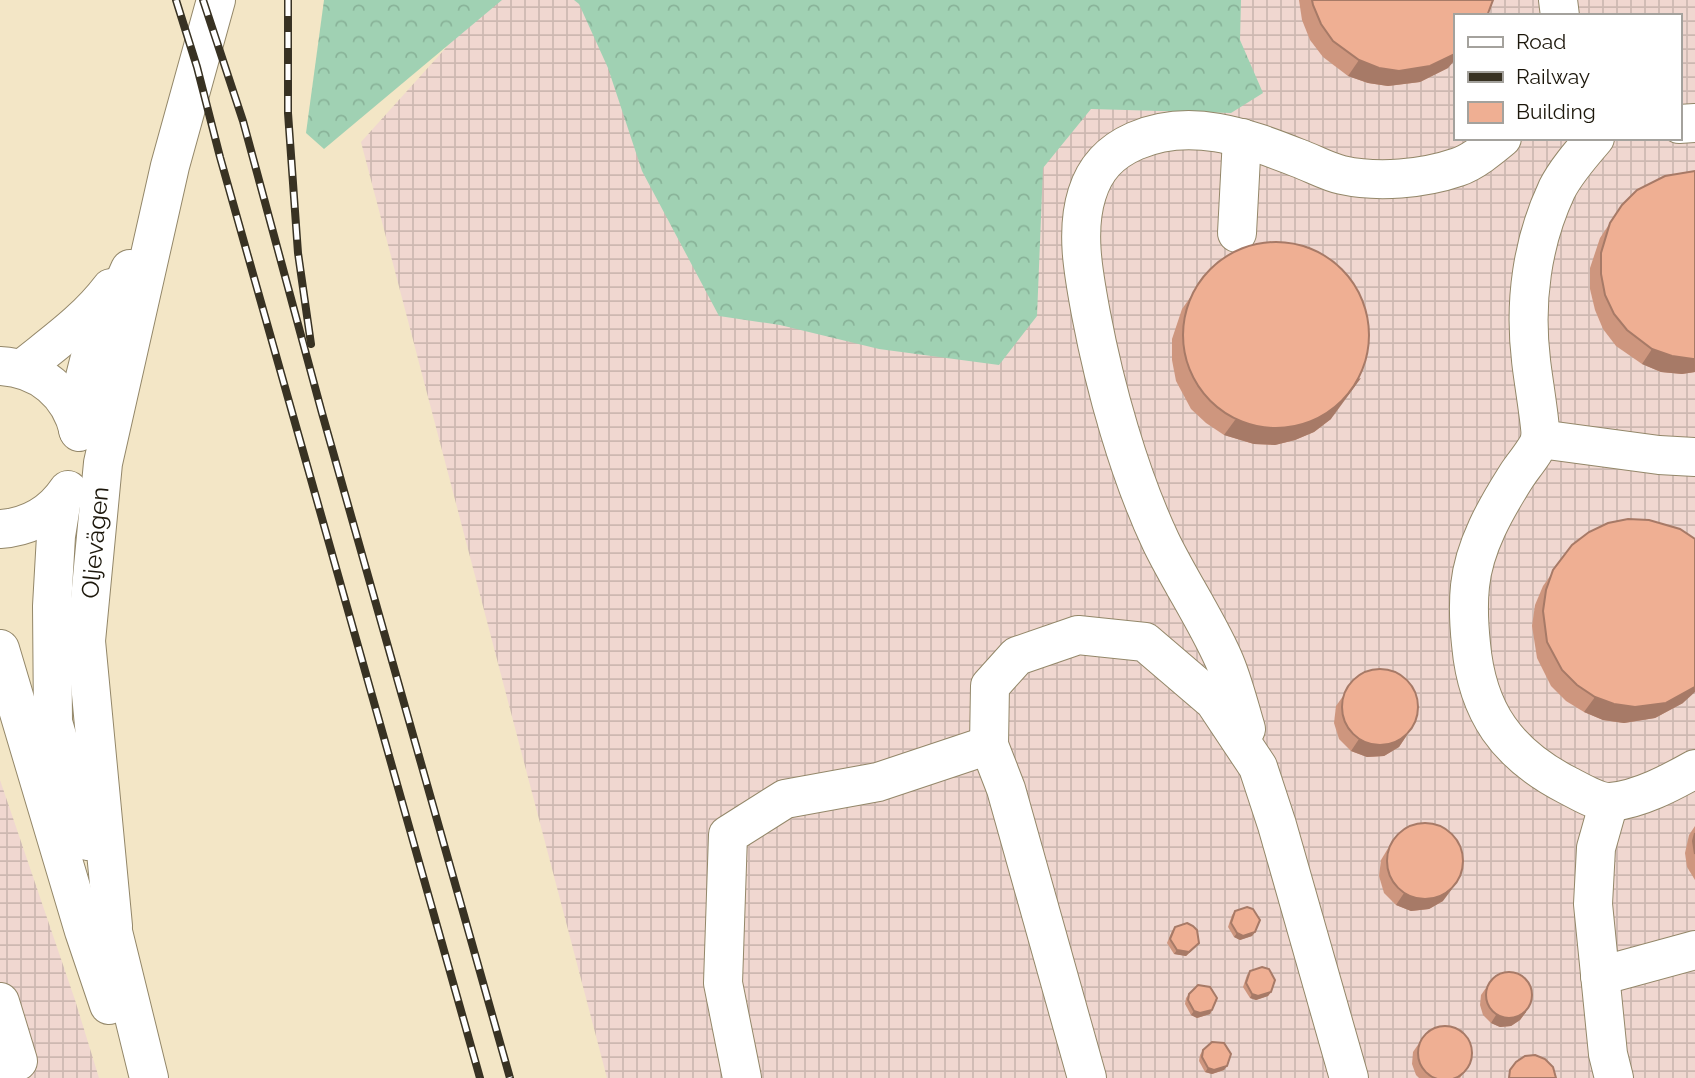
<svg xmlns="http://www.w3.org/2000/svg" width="1695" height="1078" font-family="Raleway,sans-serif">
<defs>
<pattern id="industrial-grid" width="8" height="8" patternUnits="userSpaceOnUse" patternTransform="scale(1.75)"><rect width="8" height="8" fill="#f0d7d0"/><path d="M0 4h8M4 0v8" fill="none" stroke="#cdb8b1"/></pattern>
<pattern id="forest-crowns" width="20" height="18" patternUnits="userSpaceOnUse" patternTransform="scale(1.75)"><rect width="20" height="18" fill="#a0d1b3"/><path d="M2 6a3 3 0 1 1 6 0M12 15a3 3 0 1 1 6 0" fill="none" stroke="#89b399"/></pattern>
</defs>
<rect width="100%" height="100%" fill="#f3e6c6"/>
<g fill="url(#industrial-grid)" fill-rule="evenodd">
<path d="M 489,0 L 1695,0 L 1695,1078 L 607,1078 L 361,142 ZM 1455,16 L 1679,16 L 1679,138 L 1455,138 Z"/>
<polygon points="0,780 75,1000 99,1078 0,1078"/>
</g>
<g fill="url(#forest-crowns)">
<polygon points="324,0 502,0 324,149 306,133"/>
<polygon points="574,0 1241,0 1240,40 1263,93 1231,113 1091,109 1043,168 1037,316 999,365 879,349 780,325 719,316 642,171 608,68 579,4"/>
</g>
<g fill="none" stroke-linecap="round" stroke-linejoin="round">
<defs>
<g id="minor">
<polyline points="1558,0 1560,16"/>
<polyline points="1679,124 1695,123"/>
<path d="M 1595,138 C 1582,153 1566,171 1557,189 C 1532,242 1524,302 1531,360 C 1532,373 1542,430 1540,439 C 1538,448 1523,466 1517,475 C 1496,508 1474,546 1470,586 C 1468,605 1469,625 1471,644 C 1477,712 1507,754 1567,785 C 1579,791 1598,803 1611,802 C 1640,799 1670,783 1695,769"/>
<polyline points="1237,233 1242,138"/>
<path d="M 0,366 C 40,368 70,393 79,432"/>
<path d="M 22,369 C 54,343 86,321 111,288"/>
<polyline points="78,430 80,397 89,361 130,269"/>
<polyline points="1540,439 1659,455 1695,457"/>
<polyline points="62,499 56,536 52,606 53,722 88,841"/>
<path d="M 0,529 C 29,527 52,514 68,490"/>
<polyline points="0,649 84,931 109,1005"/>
<path d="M 1246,729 C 1239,706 1233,680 1223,658 C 1205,618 1180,581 1161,542 C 1129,474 1105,388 1091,314 C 1084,276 1075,232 1087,194 C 1095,168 1110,152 1135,141 C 1190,117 1245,137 1298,158 C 1312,163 1328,172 1342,175 C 1378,183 1423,179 1458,167 C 1473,162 1490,148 1502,138"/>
<polyline points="1609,802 1596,848 1593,904 1608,1054 1614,1078"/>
<polyline points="106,903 149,1078"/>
<path id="s1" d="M 113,926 L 86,641 L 103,463 L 170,166 L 216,0"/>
<polyline points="1600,976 1695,950"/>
<polyline points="0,1002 18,1061 0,1067"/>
<polyline points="742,1078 723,983 728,835 785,799 878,782 989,745"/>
<polyline points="1087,1078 1006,789 989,745 990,686 1017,656 1078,635 1145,642 1214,701 1258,767 1277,825 1349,1078"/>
</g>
</defs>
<use href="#minor" stroke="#938769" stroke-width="40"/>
<use href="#minor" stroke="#fff" stroke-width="38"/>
<defs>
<g id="rail">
<polyline points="176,0 197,67 220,157 480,1078"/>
<polyline points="203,0 243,121 322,413 510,1078"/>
<polyline points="288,0 288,113 298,253 311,344"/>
</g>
</defs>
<use href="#rail" stroke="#383223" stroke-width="8"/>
<use href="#rail" stroke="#fff" stroke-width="5" stroke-dasharray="16" stroke-linecap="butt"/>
</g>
<g fill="#ce967e">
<polygon points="1299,0 1493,0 1448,68 1420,82 1388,86 1368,83 1348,76 1323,57 1310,40 1302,20"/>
<polygon points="1695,171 1695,372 1682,374 1661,372 1642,364 1616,346 1603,329 1595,310 1590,289 1590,268 1600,238 1622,205"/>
<polygon points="1211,268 1331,419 1314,432 1295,440 1275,445 1254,444 1224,435 1206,423 1191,409 1176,381 1172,360 1172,339 1182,309"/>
<polygon points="1572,545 1683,703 1655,718 1624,723 1603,720 1584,712 1566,701 1551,686 1537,658 1532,626 1535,605 1543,586"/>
<polygon points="1346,692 1407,735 1399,747 1384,756 1367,757 1351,751 1339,739 1334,723 1336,706"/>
<polygon points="1695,826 1695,880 1687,867 1685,853 1689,835"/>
<polygon points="1390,845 1443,901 1429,909 1411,911 1396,905 1384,893 1379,876 1381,860"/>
<polygon points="1235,911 1255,932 1252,936 1240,940 1234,937 1228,927 1232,915"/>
<polygon points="1175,927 1196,947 1186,956 1174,954 1167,943 1172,931"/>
<polygon points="1250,971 1271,992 1268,996 1256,1000 1250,998 1243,987 1247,975"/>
<polygon points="1493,978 1526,1012 1520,1020 1511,1026 1500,1027 1491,1023 1483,1015 1480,1005 1481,995"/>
<polygon points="1189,994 1212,1010 1210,1014 1197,1018 1191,1015 1185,1004 1186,998"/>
<polygon points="1426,1033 1470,1063 1460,1078 1419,1078 1416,1075 1412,1064 1413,1052"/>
<polygon points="1203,1050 1227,1066 1224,1070 1212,1074 1205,1072 1199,1061 1200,1055"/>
</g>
<g fill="#a77a67">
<polygon points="1455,54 1455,60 1448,68 1420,82 1388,86 1368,83 1348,76 1359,60"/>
<polygon points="1652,349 1695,359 1695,372 1682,374 1661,372 1642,364"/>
<polygon points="1361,378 1331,419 1314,432 1295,440 1275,445 1254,444 1224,435 1235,420"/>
<polygon points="1695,687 1695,692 1683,703 1655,718 1624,723 1603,720 1584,712 1595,697"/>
<polygon points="1407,735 1399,747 1384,756 1367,757 1351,751 1359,739"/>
<polygon points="1452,889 1443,901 1429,909 1411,911 1396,905 1404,893"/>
<polygon points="1255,932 1252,936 1240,940 1234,937 1237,933"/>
<polygon points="1199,943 1186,956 1174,954 1177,950"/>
<polygon points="1271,992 1268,996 1256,1000 1250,998 1252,994"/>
<polygon points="1212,1010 1210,1014 1197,1018 1191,1015 1194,1011"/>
<polygon points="1526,1012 1520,1020 1511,1026 1500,1027 1491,1023 1496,1015"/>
<polygon points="1227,1066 1224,1070 1212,1074 1205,1072 1208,1068"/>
</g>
<g fill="#efaf93" stroke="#a77a67" stroke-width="2">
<polygon points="1312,0 1493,0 1487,16 1455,16 1455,54 1430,66 1399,71 1379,68 1359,60 1333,41 1321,24 1313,5"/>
<polygon points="1695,171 1695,359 1693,359 1672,356 1652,349 1627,330 1614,314 1605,295 1601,274 1601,253 1610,223 1622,205 1637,190 1665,176"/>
<circle cx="1276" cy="335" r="93"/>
<polygon points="1628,519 1649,520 1680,529 1695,539 1695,687 1666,703 1635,707 1614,704 1595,697 1577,685 1562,670 1547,642 1543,611 1546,590 1553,570 1572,545 1589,532 1608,523"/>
<circle cx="1380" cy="707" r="38"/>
<circle cx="1425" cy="861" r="38"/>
<polygon points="1695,833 1695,854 1693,841"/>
<polygon points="1247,907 1253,909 1260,920 1255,932 1243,936 1237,933 1231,923 1235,911"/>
<polygon points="1187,923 1193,926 1197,930 1199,943 1189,952 1177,950 1170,939 1175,927"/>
<polygon points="1262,967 1269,969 1275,980 1271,992 1258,996 1252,994 1246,983 1250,971"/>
<circle cx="1509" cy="995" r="23"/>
<polygon points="1198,985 1210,987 1217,998 1212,1010 1200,1013 1194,1011 1188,1000 1189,994"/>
<circle cx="1445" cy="1053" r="27"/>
<polygon points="1212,1042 1224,1043 1231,1054 1227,1066 1214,1070 1208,1068 1202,1057 1203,1050"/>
<polygon points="1535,1055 1545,1059 1553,1067 1556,1078 1509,1078 1510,1070 1516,1062 1525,1056"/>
</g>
<g text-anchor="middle" stroke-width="5" stroke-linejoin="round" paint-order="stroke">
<g font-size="24" fill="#1c170b" stroke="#fff">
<text dy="8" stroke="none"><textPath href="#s1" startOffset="385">Oljevägen</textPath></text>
</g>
</g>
<rect x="1454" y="14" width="228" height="126" fill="#ffffff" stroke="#a4a29d" stroke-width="2"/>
<rect x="1468" y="37" width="35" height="10" fill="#ffffff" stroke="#a4a29d" stroke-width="2"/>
<text x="1516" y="49" font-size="21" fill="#1c170b">Road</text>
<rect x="1468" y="72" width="35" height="10" fill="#383223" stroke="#a4a29d" stroke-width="2"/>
<text x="1516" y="84" font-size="21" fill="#1c170b">Railway</text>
<rect x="1468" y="102" width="35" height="21" fill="#efaf93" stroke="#a4a29d" stroke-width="2"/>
<text x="1516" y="119" font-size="21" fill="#1c170b">Building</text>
</svg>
